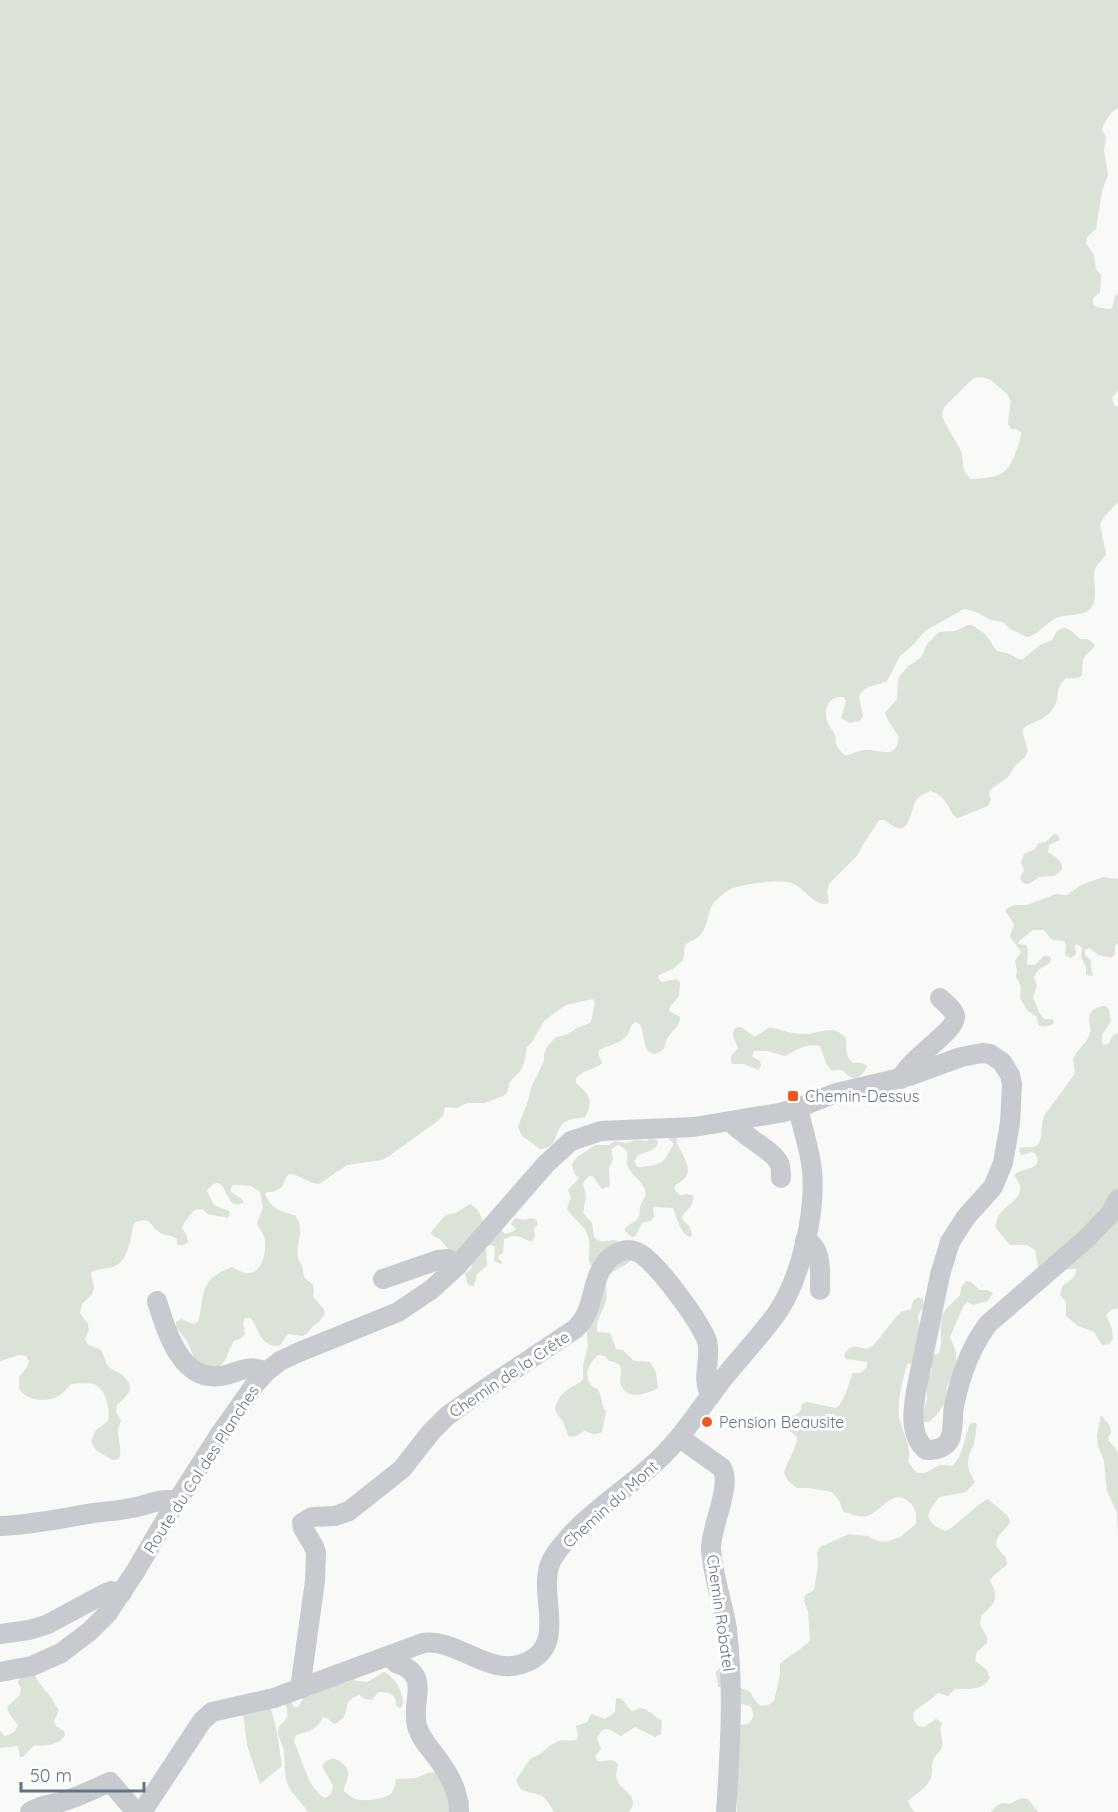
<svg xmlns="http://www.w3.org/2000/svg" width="1118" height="1812" font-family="Quicksand,sans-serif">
<rect width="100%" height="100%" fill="#f9f9f7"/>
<g fill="#dbe2d7" fill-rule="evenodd">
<path d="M 0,0 L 1118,0 L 1118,108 L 1112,112 L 1103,125 L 1102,130 L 1106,138 L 1104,150 L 1108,175 L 1102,191 L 1096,229 L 1087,237 L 1086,243 L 1094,255 L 1096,269 L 1101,275 L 1100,292 L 1093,298 L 1093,304 L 1096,307 L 1109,309 L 1112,308 L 1115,296 L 1118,294 L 1118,390 L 1112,398 L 1114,405 L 1118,407 L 1118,502 L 1103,518 L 1100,524 L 1106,554 C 1103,559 1097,564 1095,569 C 1091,581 1102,604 1086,612 C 1075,616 1064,614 1054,619 C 1044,625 1038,635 1027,637 L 1010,629 L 1003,622 L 991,620 L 976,612 L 966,609 L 962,610 L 925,631 L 912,646 L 900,656 L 887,681 C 876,687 868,683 859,696 L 863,716 L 860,721 L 850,723 L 841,718 L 846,701 L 843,697 C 827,695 822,713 829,725 C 830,728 833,730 834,733 C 837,739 835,737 836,743 C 837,748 841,751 844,755 C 851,756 856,751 863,750 C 879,748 896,762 899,737 L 889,722 L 885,713 L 897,699 L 898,678 L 908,666 L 915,662 L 922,656 L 927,644 L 939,632 L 955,631 L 968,625 L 972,625 L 985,634 L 997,651 L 1010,654 L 1018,659 L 1023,659 L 1040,645 L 1052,640 C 1062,620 1068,628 1080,639 L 1088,639 L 1094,644 L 1094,647 C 1091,651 1086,654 1084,658 C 1078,673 1091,680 1066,678 C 1053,690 1061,694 1055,705 C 1046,722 1035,719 1023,729 L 1023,734 L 1028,751 L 1025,757 L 1015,766 L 1008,777 L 990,790 L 989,795 L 991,799 L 988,806 L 958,818 L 954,816 C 947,805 944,795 931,791 C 926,793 922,794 918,798 C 908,809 912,844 885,820 L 879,820 L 862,846 L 857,856 L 829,884 L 827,892 L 829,902 L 827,904 C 811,905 803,884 787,882 C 776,880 741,884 731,889 C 725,892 717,899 713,904 C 707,913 708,926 701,934 C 697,939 690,941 685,945 L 683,960 L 673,969 L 659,975 L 658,978 L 662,982 L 677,979 L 680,982 L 679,996 L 670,1007 L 669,1011 L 680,1017 C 679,1030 672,1029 667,1039 C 665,1042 665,1046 664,1049 C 643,1065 645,1036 640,1024 L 635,1022 C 629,1026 631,1030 627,1035 C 621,1044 608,1045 599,1050 L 598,1053 L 602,1063 C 594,1071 584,1068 576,1079 L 576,1083 C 588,1094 595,1099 585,1117 C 579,1118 570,1119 565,1122 C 552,1131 561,1147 540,1149 L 522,1136 L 518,1127 L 528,1101 L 531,1088 L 544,1061 L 544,1054 L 547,1047 L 556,1037 L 568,1034 L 577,1028 L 590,1023 C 593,1018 593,1009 595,1003 L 593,999 L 566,1005 L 545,1020 L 532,1042 L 527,1047 L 524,1063 L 521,1070 L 510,1082 L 507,1093 L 503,1096 L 485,1103 L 467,1103 L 457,1108 L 445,1107 L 443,1116 L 435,1123 L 389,1156 L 382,1160 L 347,1165 L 319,1184 C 307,1183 298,1173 289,1174 L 285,1179 L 282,1187 L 273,1192 L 267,1192 L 265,1194 C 271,1209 281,1212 295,1215 C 306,1231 295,1243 298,1257 C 298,1262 301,1261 302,1266 C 305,1277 301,1277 313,1284 L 314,1292 L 313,1296 C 316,1301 320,1304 323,1308 C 330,1318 312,1324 307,1334 L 302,1336 L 288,1334 L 279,1346 C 260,1346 260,1331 251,1318 L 245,1318 L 243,1322 L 245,1334 L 241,1338 L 234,1341 C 224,1357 229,1369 204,1369 L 195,1360 L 187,1341 L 176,1327 L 176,1322 L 181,1319 L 193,1324 L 198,1322 C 206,1292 197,1281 232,1267 C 236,1269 241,1272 245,1273 C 262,1276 266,1253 265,1241 C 264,1234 259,1229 257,1223 L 263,1208 L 260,1192 L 251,1186 L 233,1185 L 231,1188 L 231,1192 L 243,1200 L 243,1203 C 239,1204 236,1205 233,1203 C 225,1199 223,1169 207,1191 L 214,1205 L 229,1211 L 230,1216 L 227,1218 C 216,1214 210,1218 202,1209 L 194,1210 C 190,1216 184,1221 182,1228 L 187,1236 L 188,1242 L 184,1245 L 177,1245 L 177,1239 C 172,1235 168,1236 163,1234 C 149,1229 154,1214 134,1223 C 130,1239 129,1265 109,1268 C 101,1270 98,1268 91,1273 L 94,1288 L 92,1294 L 82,1304 L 80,1313 L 88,1324 L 89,1330 L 85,1339 L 88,1345 L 100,1349 C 104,1354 104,1361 108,1366 C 112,1370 117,1371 121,1374 C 137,1388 129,1394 117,1405 L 116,1412 L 121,1421 C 113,1438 124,1442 119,1459 L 112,1460 L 96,1450 L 91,1442 L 96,1430 L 108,1421 C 110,1409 107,1391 96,1385 C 89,1382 79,1384 71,1384 C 68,1388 64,1392 60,1395 C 47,1403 27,1402 19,1388 L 19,1377 L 27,1367 L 29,1361 L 26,1356 L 19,1355 L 0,1361 ZM 981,377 L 991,380 L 1008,395 L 1011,401 L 1008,423 L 1011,429 L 1016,429 L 1021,432 C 1021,439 1019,444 1016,451 C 1007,476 1001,476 975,479 L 970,479 L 965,472 L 963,466 L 962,453 L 942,417 C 942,416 943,409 944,408 C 945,406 969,382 972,380 C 976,377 976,378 981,377 Z"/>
<path d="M 1054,834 L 1057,834 L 1060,840 L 1049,845 L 1048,852 C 1055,856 1063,861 1062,870 L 1054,876 L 1039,877 L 1029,884 L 1023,883 L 1020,878 L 1024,870 L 1021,862 L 1024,854 L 1035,849 L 1039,843 L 1046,842 Z"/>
<path d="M 1103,877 L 1118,879 L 1118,943 L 1115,946 L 1115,954 L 1111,958 L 1099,955 L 1089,948 L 1085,950 L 1085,955 L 1091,961 L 1091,968 L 1093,975 L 1089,976 L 1086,975 L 1086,967 L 1081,957 L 1082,948 L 1077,944 L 1075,946 L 1076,954 L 1071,958 L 1065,955 L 1066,945 L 1064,941 L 1052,940 L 1044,930 L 1033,930 L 1019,941 L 1018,944 L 1026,945 L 1028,949 L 1027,965 L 1035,965 L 1044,956 L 1049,956 L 1051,958 L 1050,963 L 1038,970 L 1034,977 L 1037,986 L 1033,998 C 1037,1004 1038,1015 1045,1019 L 1052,1019 L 1054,1021 L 1053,1024 C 1049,1027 1042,1027 1038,1025 L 1037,1017 L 1027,1010 L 1020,998 L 1021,987 L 1016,976 L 1017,971 L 1015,961 L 1021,952 L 1010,937 L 1014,924 L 1006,912 L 1006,909 L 1014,905 L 1027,905 L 1056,894 L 1067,895 L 1081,885 Z"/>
<path d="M 1101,1006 L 1105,1006 L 1109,1009 L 1111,1021 L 1102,1035 L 1102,1044 L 1106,1045 L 1109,1043 L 1113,1035 L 1118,1033 L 1118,1308 L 1111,1310 L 1106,1315 L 1112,1329 L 1113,1339 L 1109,1344 L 1102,1345 L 1094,1332 L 1078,1326 L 1066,1316 L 1066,1302 L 1060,1295 L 1062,1286 C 1069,1280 1076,1280 1076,1269 L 1042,1270 L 1038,1267 L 1035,1250 L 1027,1245 L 1010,1245 L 995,1227 C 996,1224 997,1219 998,1217 C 1006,1201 1032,1199 1014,1175 C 1022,1167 1043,1172 1036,1154 L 1032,1152 L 1022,1155 L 1019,1151 L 1020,1148 C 1025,1146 1031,1148 1036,1146 C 1044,1142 1040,1125 1044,1116 L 1074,1075 C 1076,1069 1072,1062 1074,1057 C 1078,1048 1088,1043 1090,1033 C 1092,1026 1087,1020 1090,1014 C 1092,1009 1097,1008 1101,1006 Z"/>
<path d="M 740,1027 C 746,1029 749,1034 755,1037 L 770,1027 C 781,1030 792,1034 804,1034 C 818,1035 832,1022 846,1038 C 847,1049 844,1056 853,1063 C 859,1062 862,1062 867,1066 C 865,1073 856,1082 849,1076 C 845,1074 845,1071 841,1070 C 837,1070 834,1071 831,1070 L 826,1063 L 820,1046 C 806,1043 797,1050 785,1056 L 767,1051 L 754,1051 L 752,1056 L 760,1061 L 761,1066 L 758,1070 L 744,1064 L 732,1064 C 729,1056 733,1054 738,1048 L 733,1035 L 734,1029 Z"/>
<path d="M 668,1135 L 677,1135 C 677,1136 677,1144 678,1145 C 681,1153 693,1168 685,1178 C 681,1183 677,1182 674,1188 L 679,1195 L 688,1194 L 693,1196 C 695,1205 687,1209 682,1216 L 683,1220 L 690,1227 L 692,1235 L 689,1237 C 680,1232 677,1218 673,1208 L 653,1207 L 654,1217 L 650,1221 L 642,1223 L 635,1237 L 632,1237 L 625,1231 L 625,1228 C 628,1225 633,1223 636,1220 C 641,1216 639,1212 640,1207 C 643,1198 649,1195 643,1186 C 639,1179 631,1174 628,1167 C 624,1156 634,1152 618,1145 L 611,1149 L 613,1159 L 609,1168 L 610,1186 L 602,1189 L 593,1176 L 589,1176 L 583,1183 L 586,1197 L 583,1213 L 592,1223 L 594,1237 C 602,1245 606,1240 615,1240 L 618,1242 L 622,1256 L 631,1260 C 625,1268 614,1268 608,1277 C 604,1285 608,1292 606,1300 C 604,1311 595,1319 597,1332 L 610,1333 L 616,1349 L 623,1350 L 634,1361 L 650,1362 L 656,1372 L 658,1388 C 649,1393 629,1401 622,1387 C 616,1376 630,1364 609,1361 L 605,1356 L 598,1355 C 590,1362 582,1376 592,1386 C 597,1391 596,1385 599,1392 C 603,1399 599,1401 606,1411 L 602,1432 C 594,1436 592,1433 584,1431 L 577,1436 L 569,1437 L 563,1422 L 555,1410 C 557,1393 571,1388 583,1380 L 583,1365 L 588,1346 L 587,1332 L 596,1267 L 591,1265 L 589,1262 C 589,1254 590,1244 588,1236 C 585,1225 573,1219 567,1209 L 571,1197 L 568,1190 L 579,1178 L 574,1173 L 572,1165 L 576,1158 L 595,1145 L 609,1145 L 615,1141 L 627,1143 L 635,1140 L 646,1141 L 652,1138 L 658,1141 C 656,1152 647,1151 638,1155 L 634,1162 L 638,1167 C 645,1167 659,1165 664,1160 C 668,1156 669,1150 673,1146 L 673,1143 L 669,1139 Z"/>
<path d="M 470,1204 L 478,1210 L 485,1226 L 501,1230 L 505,1234 L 514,1231 L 516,1229 L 511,1224 L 515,1218 L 524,1220 L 533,1218 L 537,1221 L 537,1225 L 534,1228 L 535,1235 L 533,1241 C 520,1241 522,1231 504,1239 L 503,1253 L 499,1255 L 498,1258 L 502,1262 L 501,1264 L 494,1261 L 495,1247 L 491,1245 L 486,1247 L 487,1266 L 477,1274 L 474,1286 L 468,1285 L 465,1274 L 472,1267 L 471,1264 L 447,1248 L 440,1239 L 433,1236 L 431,1232 L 446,1215 L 456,1213 Z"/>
<path d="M 966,1281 L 971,1282 L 980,1290 L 987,1290 L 993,1293 L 988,1301 L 973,1305 L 967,1302 L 963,1307 L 950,1337 L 956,1352 L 956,1362 L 953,1374 L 947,1387 L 945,1403 L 936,1416 L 929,1422 L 923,1422 L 922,1415 L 927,1399 L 926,1383 L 932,1369 L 922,1362 L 907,1364 C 903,1380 897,1399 899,1416 C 901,1432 913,1445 908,1462 L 917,1473 L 925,1473 L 940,1465 L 952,1466 C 965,1455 963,1436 971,1423 L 975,1423 L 977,1425 L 974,1444 L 969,1455 L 968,1464 L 969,1471 L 975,1482 L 966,1492 L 939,1497 L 930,1510 L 928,1516 C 932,1525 936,1528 946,1531 C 962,1522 971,1508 988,1499 L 1008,1516 L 1010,1522 C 1004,1533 997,1532 996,1546 L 1006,1558 L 1007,1565 L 995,1574 L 990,1580 C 1000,1599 995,1603 981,1616 L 980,1625 L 987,1637 L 987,1643 L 977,1652 L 975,1661 L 986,1669 L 990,1678 C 982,1691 969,1689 955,1689 L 948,1696 L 938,1693 C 930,1701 921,1705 913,1713 L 914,1721 L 918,1726 L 924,1727 L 936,1719 L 942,1723 C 938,1734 944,1738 942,1746 C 941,1751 937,1754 934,1758 C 931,1764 933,1771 931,1777 C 928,1788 916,1793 908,1801 L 911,1808 L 915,1812 L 737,1812 L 737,1798 L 734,1783 L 734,1725 L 748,1724 C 754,1718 755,1713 750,1706 L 737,1703 L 728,1688 L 718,1687 L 716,1672 L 723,1665 L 737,1686 L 750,1692 L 756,1702 L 761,1706 L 768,1705 L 774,1701 L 780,1675 L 780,1664 C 789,1655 802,1650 810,1640 L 808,1611 L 804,1601 L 805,1595 L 814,1590 L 818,1566 L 817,1553 L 820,1547 L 849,1534 L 868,1536 L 877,1541 L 885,1542 L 900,1537 L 916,1524 C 917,1515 916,1508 909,1502 C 893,1487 881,1512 867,1516 C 858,1518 851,1514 843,1511 L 840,1502 L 832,1492 L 809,1488 L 797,1488 L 788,1481 L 784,1473 C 787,1461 797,1449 797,1437 L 786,1427 L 783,1421 L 784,1418 C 793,1416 801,1416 802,1404 L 807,1402 L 836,1408 C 845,1403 848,1383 853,1373 L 861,1373 L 867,1367 L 867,1362 L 846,1359 L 844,1355 C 850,1344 856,1346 867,1349 L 874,1345 L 896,1317 L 901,1312 L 911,1309 L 913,1301 L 918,1297 L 923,1299 L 924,1305 L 918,1316 L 920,1329 L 916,1348 L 931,1355 L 938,1354 C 945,1342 937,1327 943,1314 C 947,1306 955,1302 960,1295 L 961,1288 Z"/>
<polygon points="1101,1415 1110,1426 1111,1433 1108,1437 1109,1441 1118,1452 1118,1535 1117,1513 1107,1491 1104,1461 1098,1446 1097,1435"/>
<path d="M 384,1672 C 395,1677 406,1695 402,1707 L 399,1708 L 396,1705 C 396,1692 389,1693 378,1692 L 372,1700 L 365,1699 L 359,1695 C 337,1703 355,1716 334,1724 L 327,1718 L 323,1717 L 318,1725 L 310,1731 L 296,1735 L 294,1741 C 302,1758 308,1790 325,1798 L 331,1794 L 333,1786 L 322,1766 L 326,1761 L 333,1758 C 340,1761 350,1767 348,1776 C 348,1781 344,1785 344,1791 C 348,1795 355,1800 361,1800 C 368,1801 387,1798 391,1794 C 394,1790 395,1784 396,1779 L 416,1778 L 428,1773 L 444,1771 L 469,1801 L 469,1812 L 308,1812 C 302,1802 292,1795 288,1785 C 283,1773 286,1759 283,1747 C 281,1742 279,1738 278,1733 C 278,1719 293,1725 285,1703 L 291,1701 L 294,1707 L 298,1707 L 305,1696 L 328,1685 L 345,1683 L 352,1680 L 367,1682 Z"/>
<path d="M 34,1674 C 39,1683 44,1689 50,1696 C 54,1701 55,1706 59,1710 L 54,1721 L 56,1726 L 64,1731 L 65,1735 C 59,1745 45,1747 34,1745 L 23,1757 L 20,1757 L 18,1746 L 0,1748 L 0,1731 L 5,1736 C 11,1734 16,1732 18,1725 L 10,1715 L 7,1707 L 20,1695 L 21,1688 L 18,1683 L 20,1676 Z"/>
<path d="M 620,1698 C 625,1701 627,1707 632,1711 L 641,1708 L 645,1709 L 662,1721 L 661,1734 L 655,1737 L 635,1727 L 621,1736 L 608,1729 L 602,1730 L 597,1738 L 601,1749 L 595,1756 L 597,1761 C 606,1763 612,1756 618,1765 C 617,1770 615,1775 617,1780 C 622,1792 641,1796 629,1812 L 554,1812 C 551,1807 547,1800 543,1797 C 531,1790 520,1795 516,1780 L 530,1759 C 541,1756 546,1747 556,1742 C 562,1739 569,1742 576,1740 L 578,1736 L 576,1726 L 587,1722 L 591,1714 L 605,1719 L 615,1712 L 616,1699 Z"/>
<polygon points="271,1708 277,1733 282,1766 260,1784 247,1745 243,1714"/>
<polygon points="1021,1798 1028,1799 1038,1812 991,1812 996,1806 1002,1803 1010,1804"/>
</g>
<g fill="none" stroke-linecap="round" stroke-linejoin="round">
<g stroke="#c7cbcf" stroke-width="20">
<path d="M 901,1079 C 907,1060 957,1031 955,1016 C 954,1010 945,1003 940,998"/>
<path d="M 731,1122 C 742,1135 774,1151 779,1163 C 781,1167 781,1173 781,1178"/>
<path d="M 805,1241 C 823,1246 820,1275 820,1290"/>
<polyline points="383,1279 438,1260 448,1259 458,1265"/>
<path d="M 157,1301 C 166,1332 182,1386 226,1375 C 240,1371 251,1364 266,1372"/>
<path d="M 680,1438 L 722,1468 C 732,1486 711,1526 711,1548 C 712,1574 723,1603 727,1629 C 734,1689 730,1751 726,1812"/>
<path d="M 0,1526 C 32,1525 62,1518 94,1513 C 106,1511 119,1511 131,1508 C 147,1506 160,1497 177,1501"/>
<polyline points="0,1634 29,1630 46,1625 106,1593 111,1591 122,1593"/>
<path d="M 391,1655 L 396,1663 C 433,1675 410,1701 417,1726 C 421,1741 434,1752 442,1765 C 452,1779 459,1795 459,1812"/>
<path d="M 0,1672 L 32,1666 L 61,1653 L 90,1631 L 107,1614 L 135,1572 L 172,1509 L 220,1434 L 256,1383 L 266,1372 L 280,1361 L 297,1353 L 398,1312 L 432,1289 L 457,1266 L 546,1164 L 571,1141 L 601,1131 L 694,1127 L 779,1113 L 795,1109 L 836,1093 L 909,1076 L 961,1057 L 982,1053 L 990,1054 L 1002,1062 L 1010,1075 L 1012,1084 L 1010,1123 L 1003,1163 L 993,1187 L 966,1217 L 950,1242 L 940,1275 L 916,1391 C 913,1410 909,1435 926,1450 C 935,1450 945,1449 950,1439 C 954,1429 952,1416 954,1406 C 960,1377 970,1348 988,1324 L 1086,1239 L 1111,1213 L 1118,1199"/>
<path d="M 300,1689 L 315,1581 L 316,1552 L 313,1545 L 303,1528 L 302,1523 L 312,1517 L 335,1516 L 349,1511 L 402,1469 L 431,1432 L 447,1416 L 479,1393 L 575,1329 C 598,1308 588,1277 611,1257 C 619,1251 628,1248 637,1252 C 655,1259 700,1322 707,1341 C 712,1360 700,1379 711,1395"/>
<path d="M 30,1812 C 40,1805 50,1805 61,1802 C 78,1797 94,1789 110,1782 L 136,1812"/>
<path d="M 142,1812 L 202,1721 L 212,1712 L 274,1698 L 423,1643 C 460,1638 492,1682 531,1660 C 569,1639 533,1587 554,1556 C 580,1517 624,1492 657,1461 C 683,1437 701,1407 722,1380 C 740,1357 760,1337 777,1313 C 801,1278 816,1212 812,1170 C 810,1149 802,1128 798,1108"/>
</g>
</g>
<g fill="#ef5721" stroke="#fff" stroke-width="2">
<rect x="787" y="1090" width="12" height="12" rx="3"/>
<circle cx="707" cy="1422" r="6"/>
</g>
<g text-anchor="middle" stroke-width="6" stroke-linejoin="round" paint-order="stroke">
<g font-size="16" fill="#627484" stroke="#fff" text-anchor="start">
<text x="805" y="1102">Chemin-Dessus</text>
<text x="719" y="1428">Pension Beausite</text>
</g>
<g font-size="16" fill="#627484" stroke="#fff">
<text transform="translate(509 1374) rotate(-34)" y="6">Chemin de la Crête</text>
<text transform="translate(201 1469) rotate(-57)" y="6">Route du Col des Planches</text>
<text transform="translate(610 1504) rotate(-42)" y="6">Chemin du Mont</text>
<text transform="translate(721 1613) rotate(82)" y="6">Chemin Robatel</text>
</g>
</g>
<path d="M21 1782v9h123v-9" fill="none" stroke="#627484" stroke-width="3"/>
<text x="30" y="1782" font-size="18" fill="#627484" stroke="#ffffff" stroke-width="4.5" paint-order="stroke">50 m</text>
</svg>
